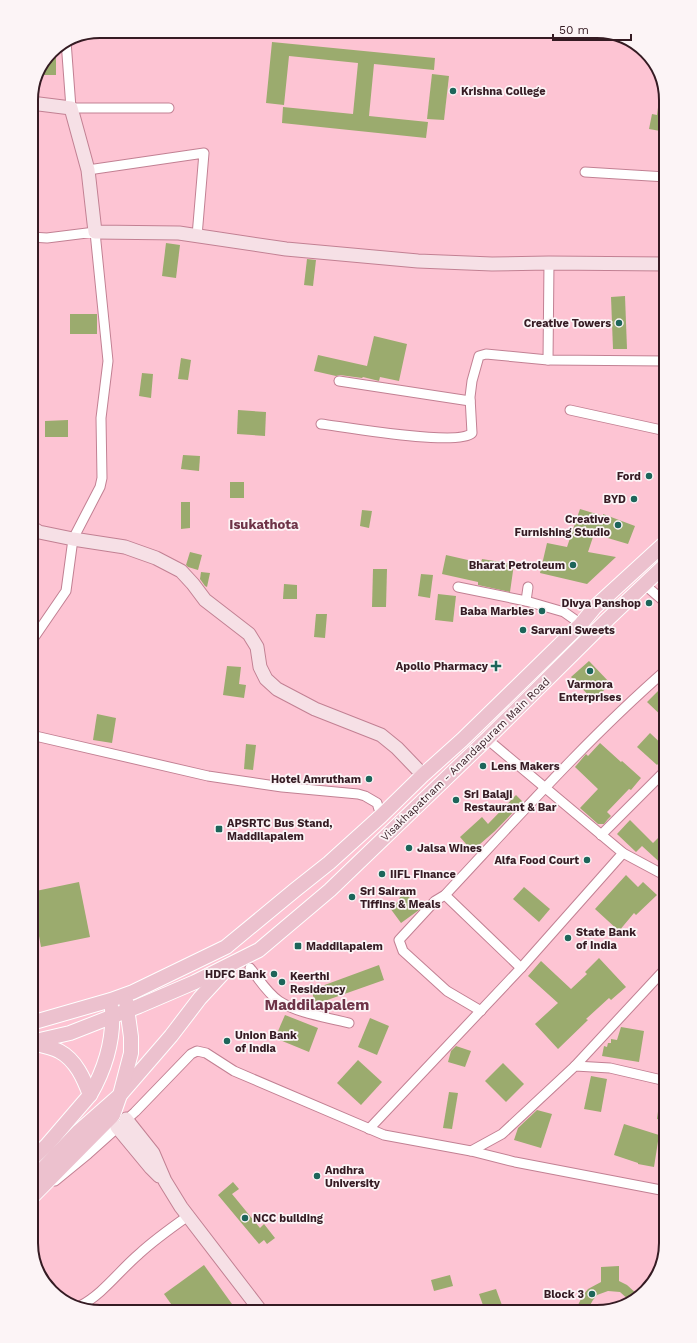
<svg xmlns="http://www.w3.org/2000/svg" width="697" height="1343" font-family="'Work Sans',sans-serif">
<rect width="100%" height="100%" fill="#fdc4d3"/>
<g fill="#9bab6e">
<polygon points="272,42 435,58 434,70 374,64 369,116 428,122 426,138 282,123 283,107 353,114 358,63 289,56 284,105 266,103"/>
<polygon points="48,58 56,58 56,75 41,75"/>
<polygon points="432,74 449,76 444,120 427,119"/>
<polygon points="661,85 663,85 666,100 666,132 649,129 652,114 657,115"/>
<polygon points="166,243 180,245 176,278 162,276"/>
<polygon points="307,259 316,260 313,286 304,285"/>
<polygon points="625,296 627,349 613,349 611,297"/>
<rect x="70" y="314" width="27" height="20"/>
<polygon points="374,336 407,344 399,381 380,377 379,381 363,377 362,378 340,375 336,376 314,371 318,355 367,366"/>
<polygon points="181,358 191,360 188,380 178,379"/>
<polygon points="142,373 153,374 151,398 139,396"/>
<polygon points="238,410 266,412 265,436 237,434"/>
<polygon points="68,420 68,437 45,437 45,421"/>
<polygon points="183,455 200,456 199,471 181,469"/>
<rect x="230" y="482" width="14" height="16"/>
<polygon points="181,502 190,502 190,528 181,529"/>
<polygon points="580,509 603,516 603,514 635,526 628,544 594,534 588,552 616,557 587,584 540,573 547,543 567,547"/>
<polygon points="362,510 372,511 369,528 360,526"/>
<polygon points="190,552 202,555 198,570 188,567 186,565"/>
<polygon points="446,555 481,563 482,559 514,564 510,592 478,585 478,582 442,574"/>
<polygon points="373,569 387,569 386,607 372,607"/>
<polygon points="201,572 210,573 207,587 205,586 200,579"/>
<polygon points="421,574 433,575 430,598 418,596"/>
<polygon points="284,584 297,585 297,599 283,599"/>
<polygon points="438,594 456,596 453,622 435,620"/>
<polygon points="316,614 327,614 325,638 314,637"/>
<polygon points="589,661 611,684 593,700 571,677"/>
<polygon points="227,666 241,667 239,684 246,685 244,698 223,695"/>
<polygon points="666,686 666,720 647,702 659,690 660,692"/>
<polygon points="97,714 116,718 112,743 93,740"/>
<polygon points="650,733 666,748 666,756 657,765 637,747"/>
<polygon points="600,743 621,762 622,761 641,778 631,790 629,789 607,812 611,816 608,819 604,824 598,824 580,808 598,789 575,767 586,754 588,756"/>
<polygon points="246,744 256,745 253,770 244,769"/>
<polygon points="516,795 523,802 495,831 472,851 460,837 482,817 488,824"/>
<polygon points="630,820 653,843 666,830 666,868 642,846 636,852 617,834"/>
<polygon points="626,875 638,887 643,882 657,895 636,915 634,913 619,931 595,909"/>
<polygon points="79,882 90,937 41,947 31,892"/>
<polygon points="524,887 550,909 539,922 513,899"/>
<polygon points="406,893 419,910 401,923 390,908 400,900 399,898"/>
<polygon points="599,958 626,987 611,1000 609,998 586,1019 588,1020 558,1049 535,1024 558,1003 528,976 541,961 571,989 587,974 585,972"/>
<polygon points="379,965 384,980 316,1004 311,990"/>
<polygon points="285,1015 318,1028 309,1052 275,1038"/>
<polygon points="370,1018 389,1026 377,1055 358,1047"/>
<polygon points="621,1027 644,1031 639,1062 602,1056 604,1046 607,1047 608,1043 611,1043 611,1039 617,1040"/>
<polygon points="456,1046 471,1051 465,1067 448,1062 451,1051"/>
<polygon points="358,1060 382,1082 361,1105 337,1083"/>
<polygon points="503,1063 524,1084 506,1102 485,1081"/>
<polygon points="591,1076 607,1079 601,1112 584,1109"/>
<polygon points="661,1090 666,1091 666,1121 657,1119"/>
<polygon points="449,1092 458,1093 452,1129 443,1128"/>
<polygon points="537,1110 552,1114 541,1148 514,1140 518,1128"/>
<polygon points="624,1124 659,1135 654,1167 638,1164 638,1163 614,1155"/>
<polygon points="233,1182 239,1189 232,1194 260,1228 264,1224 275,1238 267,1244 264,1240 259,1244 218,1195"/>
<polygon points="204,1265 237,1311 176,1311 164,1294"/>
<polygon points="619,1266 619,1281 627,1285 638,1295 630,1301 620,1292 608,1291 597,1295 593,1300 589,1307 577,1307 583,1295 588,1289 601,1282 601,1267"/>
<polygon points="450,1275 453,1286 434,1291 431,1280"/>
<polygon points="496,1289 503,1308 484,1308 479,1294"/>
</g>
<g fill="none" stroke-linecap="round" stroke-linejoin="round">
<defs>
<g id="street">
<polyline points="66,41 71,108 169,108"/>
<polyline points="88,170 204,153 197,236"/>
<polyline points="585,172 666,177"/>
<polyline points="549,263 548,360 666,361"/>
<polyline points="339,381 470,401"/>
<polyline points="570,410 666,431"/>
<path d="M 321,424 C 345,427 458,447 472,433 L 470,397 L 472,381 L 479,356 L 486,354 L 548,360"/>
<polyline points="645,585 666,603"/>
<polyline points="458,587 526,601"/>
<polyline points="528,587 526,601 564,612 581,624"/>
<polyline points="31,642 66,591 73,539 100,487 102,478 101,418 108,361 95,232 47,238 31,237"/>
<polyline points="31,735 208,776 282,787 358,794 365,796 377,803 381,816"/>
<polyline points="487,739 623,853 666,876"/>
<polyline points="601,835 666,770"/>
<polyline points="445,895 521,968"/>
<path d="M 250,968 C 259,979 267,993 279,1001 C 299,1014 326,1017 349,1023"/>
<path d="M 481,1011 L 447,991 L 403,951 L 399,940 L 435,901 L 445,895 C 517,818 587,739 666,670"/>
<polyline points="575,1066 666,968"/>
<polyline points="369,1129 521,968 623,853"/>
<polyline points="471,1151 502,1134 575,1066 610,1068 666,1081"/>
<polyline points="55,1181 88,1154 135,1112 191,1054 197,1051 206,1053 234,1071 384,1135 471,1151 515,1162 666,1191"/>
<path d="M 80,1306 C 103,1294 119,1271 139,1254 C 154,1240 171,1228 188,1216"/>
</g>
<g id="secondary">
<polyline points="31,103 71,108 88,170 95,232 179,233 286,249 418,261 492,264 549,263 666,264"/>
<polyline points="31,527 39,532 73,539 125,547 156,558 181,571 193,584 205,600 249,634 257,647 260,667 266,679 277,689 315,709 381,735 397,748 423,775"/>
<polyline points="126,1119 153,1153 165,1181 181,1207 260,1310"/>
<polyline points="117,1127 151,1168 159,1176"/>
</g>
<g id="primary">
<polyline points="31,1023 111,1000 133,992 226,947 295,890 329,863 381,816 423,775 462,740 581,624 595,607 666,542"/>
<polyline points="31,1042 70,1033 139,1006 195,982 259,950 330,890 487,739 608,619 666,564"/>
<path d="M 32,1043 C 40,1045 51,1047 59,1051 C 76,1060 84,1079 90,1095"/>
<path d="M 31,1160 L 47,1145 L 90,1095 C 105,1069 114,1039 112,1009"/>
<polyline points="31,1181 78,1132 120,1095 171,1036 200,998 224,972"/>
<polyline points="31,1198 113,1115 120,1095 131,1053 131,1037 126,1001"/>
</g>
</defs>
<use href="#street" stroke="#c28093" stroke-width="11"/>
<use href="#secondary" stroke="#c28093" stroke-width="15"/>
<use href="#primary" stroke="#fff" stroke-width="16"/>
<use href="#street" stroke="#fff" stroke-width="9"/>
<use href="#secondary" stroke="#f6e0e6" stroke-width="13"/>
<use href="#primary" stroke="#ecc1ce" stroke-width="14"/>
</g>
<g fill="#1d655a" stroke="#fcf4f6" stroke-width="1.5">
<circle cx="453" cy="91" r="4"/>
<circle cx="619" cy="323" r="4"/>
<circle cx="649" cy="476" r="4"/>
<circle cx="634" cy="499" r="4"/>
<circle cx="618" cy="525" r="4"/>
<circle cx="573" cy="565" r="4"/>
<circle cx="649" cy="603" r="4"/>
<circle cx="542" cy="611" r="4"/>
<circle cx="523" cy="630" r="4"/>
<path d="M494 660h4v4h4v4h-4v4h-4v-4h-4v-4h4z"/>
<circle cx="590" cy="671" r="4"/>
<circle cx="483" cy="766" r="4"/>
<circle cx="369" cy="779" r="4"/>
<circle cx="456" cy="800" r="4"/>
<rect x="215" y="825" width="8" height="8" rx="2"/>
<circle cx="409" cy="848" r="4"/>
<circle cx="587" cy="860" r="4"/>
<circle cx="382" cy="874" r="4"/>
<circle cx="352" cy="897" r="4"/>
<circle cx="568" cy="938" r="4"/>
<rect x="294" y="942" width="8" height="8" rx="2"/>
<circle cx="274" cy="974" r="4"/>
<circle cx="282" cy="982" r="4"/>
<circle cx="227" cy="1041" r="4"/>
<circle cx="317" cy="1176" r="4"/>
<circle cx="245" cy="1218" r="4"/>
<circle cx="592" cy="1294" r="4"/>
</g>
<g text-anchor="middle" stroke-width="3.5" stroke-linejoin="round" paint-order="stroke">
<g font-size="11" font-weight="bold" fill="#351b23" stroke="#fcf4f6" text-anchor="start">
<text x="461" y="95">Krishna College</text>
<text x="611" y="327" text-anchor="end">Creative Towers</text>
<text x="641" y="480" text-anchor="end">Ford</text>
<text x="626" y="503" text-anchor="end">BYD</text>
<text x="610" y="523" text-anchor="end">Creative<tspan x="610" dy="13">Furnishing Studio</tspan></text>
<text x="565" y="569" text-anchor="end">Bharat Petroleum</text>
<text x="641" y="607" text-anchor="end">Divya Panshop</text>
<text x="534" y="615" text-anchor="end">Baba Marbles</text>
<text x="531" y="634">Sarvani Sweets</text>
<text x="488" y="670" text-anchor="end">Apollo Pharmacy</text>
<text x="590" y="688" text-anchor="middle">Varmora<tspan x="590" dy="13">Enterprises</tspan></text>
<text x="491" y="770">Lens Makers</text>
<text x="361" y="783" text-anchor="end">Hotel Amrutham</text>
<text x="464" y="798">Sri Balaji<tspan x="464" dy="13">Restaurant &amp; Bar</tspan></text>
<text x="227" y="827">APSRTC Bus Stand,<tspan x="227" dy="13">Maddilapalem</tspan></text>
<text x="417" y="852">Jalsa Wines</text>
<text x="579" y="864" text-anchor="end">Alfa Food Court</text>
<text x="390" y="878">IIFL Finance</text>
<text x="360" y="895">Sri Sairam<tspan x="360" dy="13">Tiffins &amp; Meals</tspan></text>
<text x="576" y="936">State Bank<tspan x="576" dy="13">of India</tspan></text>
<text x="306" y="950">Maddilapalem</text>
<text x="266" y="978" text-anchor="end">HDFC Bank</text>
<text x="290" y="980">Keerthi<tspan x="290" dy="13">Residency</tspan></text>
<text x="235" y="1039">Union Bank<tspan x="235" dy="13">of India</tspan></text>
<text x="325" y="1174">Andhra<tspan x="325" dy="13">University</tspan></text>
<text x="253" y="1222">NCC building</text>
<text x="584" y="1298" text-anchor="end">Block 3</text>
</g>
<g font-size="11" fill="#351b23" stroke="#fcf4f6">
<text transform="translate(465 759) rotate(-44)" y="4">Visakhapatnam - Anandapuram Main Road</text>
</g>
<g font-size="13" font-weight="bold" fill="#6e3448" stroke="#fcf4f6">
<text x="264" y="529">Isukathota</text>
</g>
<g font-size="15" font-weight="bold" fill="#6e3448" stroke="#fcf4f6">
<text x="317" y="1010">Maddilapalem</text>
</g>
</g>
<path d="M0 0H697V1343H0ZM100 38H597A62 62 0 0 1 659 100V1243A62 62 0 0 1 597 1305H100A62 62 0 0 1 38 1243V100A62 62 0 0 1 100 38Z" fill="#fcf4f6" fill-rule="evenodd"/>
<path fill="none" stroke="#351b23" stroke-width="2" d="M100 38H597A62 62 0 0 1 659 100V1243A62 62 0 0 1 597 1305H100A62 62 0 0 1 38 1243V100A62 62 0 0 1 100 38Z"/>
<path d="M553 34v6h78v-6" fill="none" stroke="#351b23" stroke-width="2"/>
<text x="559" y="34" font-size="12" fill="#351b23" stroke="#fcf4f6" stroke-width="3" paint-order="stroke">50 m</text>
</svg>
